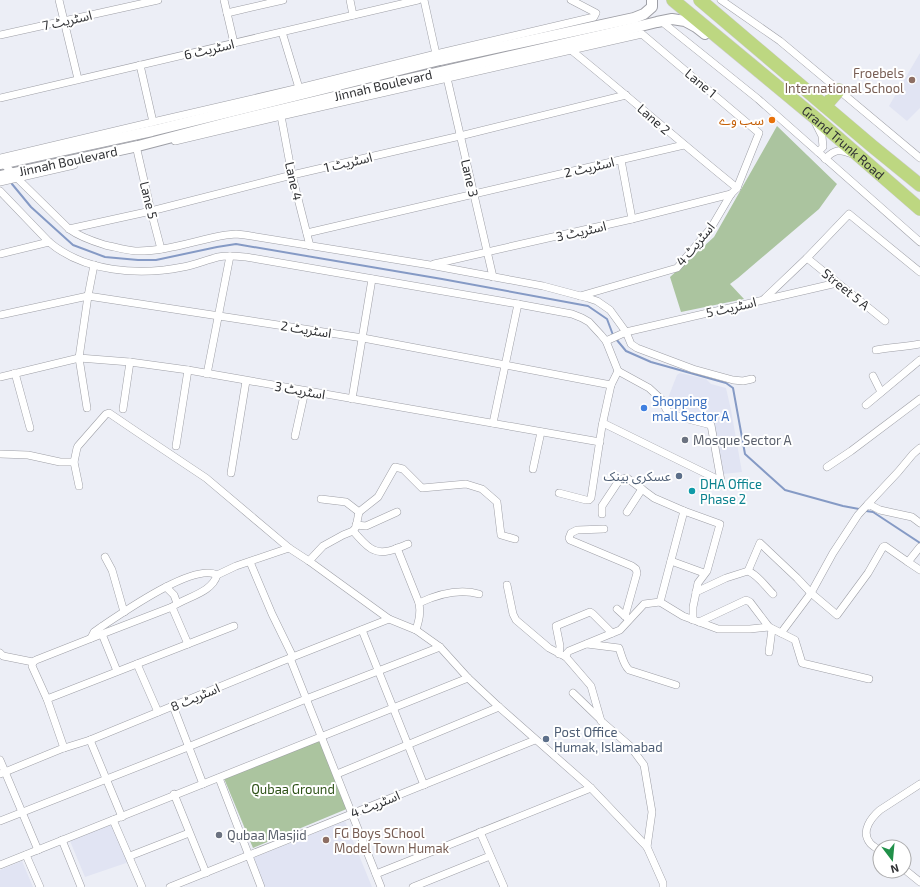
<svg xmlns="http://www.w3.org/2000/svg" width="920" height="887" font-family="'Exo 2','Noto Sans Arabic',sans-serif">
<rect width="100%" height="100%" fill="#eceef6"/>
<g fill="#e1e4f3">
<polygon points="920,53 920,108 907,121 889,106"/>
<polygon points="680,373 706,379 711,384 726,388 731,410 742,472 723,474 712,413 707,414 706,418 672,409 669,404 668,398 677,375"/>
<polygon points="345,821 372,887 264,887 253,858"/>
<polygon points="113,823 129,862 85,877 70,841"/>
<polygon points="22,861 33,887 0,887 0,870"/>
</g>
<g fill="#abc49f">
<polygon points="777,126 837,184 819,209 738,278 730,284 744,299 681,312 670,277 714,237"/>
<polygon points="318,737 349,808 253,848 223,776"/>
</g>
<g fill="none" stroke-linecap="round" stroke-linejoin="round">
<g stroke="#859ac5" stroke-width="2">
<polyline points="12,184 31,207 73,245 105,257 138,260 156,260 217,247 236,244 442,279 588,306 607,319 613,335"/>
<polyline points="616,339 626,351 651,362 726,383 733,388 745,454 785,490 843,506 859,509"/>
<polyline points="866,511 873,512 920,543"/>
</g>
<defs>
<g id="street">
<polyline points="59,0 78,79"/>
<polyline points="224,0 234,43"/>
<polyline points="350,0 353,15"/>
<polyline points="424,0 436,54"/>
<polyline points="721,0 780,41 920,158"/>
<polyline points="227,13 283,0"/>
<polyline points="661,21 758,99 920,242"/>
<polyline points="282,32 299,88"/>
<polyline points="0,35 158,0"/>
<path d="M 571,50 C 627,95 681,143 737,188"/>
<polyline points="140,65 153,122"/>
<polyline points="447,78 493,277"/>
<polyline points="0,98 418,0"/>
<polyline points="281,116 292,175 310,246"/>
<polyline points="815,122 822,136 823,147 818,152"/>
<polyline points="175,141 281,116 642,34 759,133 737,188 731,194 711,228 677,268 580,296"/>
<polyline points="137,150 151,211 161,249"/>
<polyline points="0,158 153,122 299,88 436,54 594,17 596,13 571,0"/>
<path d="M 825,159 C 835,149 839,149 852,154"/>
<polyline points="621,160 632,219"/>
<path d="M 1,161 L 17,178 L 69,229 C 80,237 92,241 105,245 C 115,247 125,250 135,251 C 166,252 196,240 226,235 L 236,234 L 245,235 L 430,265 L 543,286 L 588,298 L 597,301 L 610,310 L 626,332 L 631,344 L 637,348 L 693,369 L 733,380 L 743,381 L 752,379"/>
<polyline points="0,182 74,165"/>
<path d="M 0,191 L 49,242 C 84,272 139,276 183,267 C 195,265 206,260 218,257 C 227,255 236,256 246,257 L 518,304 L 572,314 L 582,318 L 589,322 L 601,335 L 606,341 L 618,371 L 649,388 L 662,400 L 666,409 L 670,413 L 684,418 L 711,425 L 721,481"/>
<polyline points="69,229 151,211 292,175 460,136 626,95"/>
<polyline points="307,233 684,145"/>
<polyline points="0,254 49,242"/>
<polyline points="807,258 885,321"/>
<polyline points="434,264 632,219 731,194"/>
<polyline points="764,299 807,258 849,214 920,272"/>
<polyline points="0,315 88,296 363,338 611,385"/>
<polyline points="606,341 626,332 837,283"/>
<path d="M 876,350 C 891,347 905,347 920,344"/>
<polyline points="15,373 30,428"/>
<polyline points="207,374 230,256"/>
<polyline points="873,376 881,392"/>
<polyline points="0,377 79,358 130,362 188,370 600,442"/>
<polyline points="352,399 372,279"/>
<polyline points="866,405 920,360"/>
<polyline points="87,408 79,358 88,296 94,265"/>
<polyline points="123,409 130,362"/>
<polyline points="493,423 518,304"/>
<polyline points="603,423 721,481"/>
<polyline points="295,436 305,391"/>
<polyline points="176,446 188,370"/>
<polyline points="0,454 28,455 60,462 74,462"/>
<polyline points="827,467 851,451 920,399"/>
<polyline points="533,469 541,432"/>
<polyline points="231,473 246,381"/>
<polyline points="79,486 74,462 77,448 78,446 106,414 109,413 137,432 206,478 289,548 309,561 389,619 416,630 440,647 468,678 499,707 591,788 647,847 663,883 663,887"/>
<polyline points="559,493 586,500 589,500 591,498 602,426 611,385 618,371"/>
<polyline points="321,499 346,502 359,512"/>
<polyline points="868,504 898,472 913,454 920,448"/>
<polyline points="627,512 642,489"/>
<polyline points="602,514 602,506 618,482 623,479 627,478 654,498 684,511 720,524 707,571 698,583 693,607 693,620"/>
<polyline points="356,525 366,526 397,512"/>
<polyline points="604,529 577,530 571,533 569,538 570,540 632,566 636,569 637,573 625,616"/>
<path d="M 353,531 C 359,537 366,547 374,550 C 384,555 398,548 408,544"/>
<polyline points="920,547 908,562 920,570"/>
<path d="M 397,548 L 419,603 C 421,613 419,620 416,630"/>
<polyline points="105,557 112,570 124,612"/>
<polyline points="309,561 323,546 343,535 353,531 356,527 359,512 378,497 395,467 403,469 422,488 466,484 482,489 497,502 501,535 515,539"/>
<polyline points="671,561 704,573"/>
<polyline points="250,562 272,614 293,657"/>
<polyline points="748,571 760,543 797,578 811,593 837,615 868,573 883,547 885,546 908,562"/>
<polyline points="217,575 236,566 289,548"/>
<polyline points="507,585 513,614 516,620 549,648 566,657"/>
<polyline points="166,587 174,595 177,603"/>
<path d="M 696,592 L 726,578 L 748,571 C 758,575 765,586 773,594"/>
<polyline points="660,602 683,616 718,629 750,629 769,627 795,640 802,663 869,679"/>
<path d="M 419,603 C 438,594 458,588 479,594"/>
<polyline points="617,609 627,618"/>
<polyline points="699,622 746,600 750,602 769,627"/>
<polyline points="362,630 424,785"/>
<polyline points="781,633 811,593 833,553 858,515 868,504 880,510 912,517 920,523"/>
<path d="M 91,638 L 94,632 L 101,627 C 121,614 194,562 217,575 C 212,593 186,597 172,607"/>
<path d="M 587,644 L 619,648 C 622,656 623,664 629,670 L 676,685"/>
<polyline points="769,652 772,629"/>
<polyline points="0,653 3,656 33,662"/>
<polyline points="559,654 560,646 556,626 590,612 593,614 612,633"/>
<polyline points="290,658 381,887"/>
<polyline points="137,664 158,712"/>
<polyline points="117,671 102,634 172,607 188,644"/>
<polyline points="573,693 600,719"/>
<polyline points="47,699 188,644 234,626"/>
<polyline points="173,706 203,784"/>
<polyline points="90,740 122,817"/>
<polyline points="64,748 47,699 32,666 33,662 36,660 102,634"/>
<polyline points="0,760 38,850"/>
<polyline points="0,774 61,749 90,740 280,662 389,619"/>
<polyline points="337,774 499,707"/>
<polyline points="219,778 261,887"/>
<polyline points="174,794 206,873"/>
<polyline points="113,820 142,887"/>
<polyline points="0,821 188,747 306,699 440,647"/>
<polyline points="480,832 504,887"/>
<polyline points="62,840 81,887"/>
<polyline points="647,847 652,812 644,765 630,746 601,721 591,686 566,657 567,653 569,651 620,630 644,604 660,602 684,511"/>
<path d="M 880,851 C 877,848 872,846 870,843 C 860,831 872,817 880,810 L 920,784"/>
<polyline points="26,855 40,887"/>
<polyline points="130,856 189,833"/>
<polyline points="0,865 468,678"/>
<polyline points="904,869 920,882"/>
<polyline points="376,874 591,788"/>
<polyline points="170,887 535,740"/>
<polyline points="413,887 490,856"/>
</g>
<g id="secondary">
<polyline points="0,164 152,131 440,60 634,18 644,14 652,7 652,0"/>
<polyline points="0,176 138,146 230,122 396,82 608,34 657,22 672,19 685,21 696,27 705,34"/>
</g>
<g id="highway">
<path id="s1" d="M 673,0 L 813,116 L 920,209"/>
<polyline points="700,0 872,146 920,185"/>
<polyline points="825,106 839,90"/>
</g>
</defs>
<use href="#street" stroke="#9e9fa6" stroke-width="8"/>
<use href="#secondary" stroke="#9e9fa6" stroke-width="12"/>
<use href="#highway" stroke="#cdcdce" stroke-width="14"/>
<use href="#street" stroke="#fff" stroke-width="7"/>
<use href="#secondary" stroke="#fff" stroke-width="10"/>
<use href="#highway" stroke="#bdd781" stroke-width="13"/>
</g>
<g fill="#8d6e63" stroke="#fff" stroke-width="1.5">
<circle cx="912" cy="80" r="4"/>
<circle cx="326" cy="840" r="4"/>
</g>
<circle fill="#e8710a" stroke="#fff" stroke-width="1.5" cx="772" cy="120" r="4"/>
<circle fill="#3f7fe0" stroke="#fff" stroke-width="1.5" cx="644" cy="408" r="4"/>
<g fill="#6b7280" stroke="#fff" stroke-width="1.5">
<circle cx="685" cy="440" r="4"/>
<circle cx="219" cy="835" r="4"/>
</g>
<g fill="#5c6f8a" stroke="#fff" stroke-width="1.5">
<circle cx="679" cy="476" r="4"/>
<circle cx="546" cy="739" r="4"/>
</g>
<circle fill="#0f9aa8" stroke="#fff" stroke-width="1.5" cx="692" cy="491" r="4"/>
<g text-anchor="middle" stroke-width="4" stroke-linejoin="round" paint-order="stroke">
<g font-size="13" fill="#2f3033" stroke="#fff">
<text transform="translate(67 20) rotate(-13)" y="5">اسٹریٹ 7</text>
<text transform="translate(209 49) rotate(-13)" y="5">اسٹریٹ 6</text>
<text transform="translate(701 83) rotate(40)" y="5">Lane 1</text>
<text transform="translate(383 85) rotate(-13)" y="5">Jinnah Boulevard</text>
<text transform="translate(654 119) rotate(41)" y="5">Lane 2</text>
<text dy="5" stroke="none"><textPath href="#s1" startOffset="222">Grand Trunk Road</textPath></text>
<text transform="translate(68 161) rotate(-12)" y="5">Jinnah Boulevard</text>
<text transform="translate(348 162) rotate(-13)" y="5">اسٹریٹ 1</text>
<text transform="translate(589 167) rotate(-13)" y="5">اسٹریٹ 2</text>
<text transform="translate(470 178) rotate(77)" y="5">Lane 3</text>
<text transform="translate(294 181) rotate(77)" y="5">Lane 4</text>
<text transform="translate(149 200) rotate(76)" y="5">Lane 5</text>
<text transform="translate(581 231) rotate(-13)" y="5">اسٹریٹ 3</text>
<text transform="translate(695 244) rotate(-50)" y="5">اسٹریٹ 4</text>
<text transform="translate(846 289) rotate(39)" y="5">Street 5 A</text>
<text transform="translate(731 307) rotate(-13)" y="5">اسٹریٹ 5</text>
<text transform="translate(306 329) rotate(9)" y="5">اسٹریٹ 2</text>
<text transform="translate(300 390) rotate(10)" y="5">اسٹریٹ 3</text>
<text transform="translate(195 697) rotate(-23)" y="5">اسٹریٹ 8</text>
<text transform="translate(375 804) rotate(-22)" y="5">اسٹریٹ 4</text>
</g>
<g font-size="13" fill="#785e54" stroke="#fff" text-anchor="end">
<text x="904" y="78">Froebels<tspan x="904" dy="15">International School</tspan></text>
<text x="334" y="838" text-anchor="start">FG Boys SChool<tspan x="334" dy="15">Model Town Humak</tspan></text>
</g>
<g font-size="13" fill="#c56008" stroke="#fff" text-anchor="end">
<text x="764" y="125">سب وے</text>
</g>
<g font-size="13" fill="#366cbe" stroke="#fff" text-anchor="start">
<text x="652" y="406">Shopping<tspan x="652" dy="15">mall Sector A</tspan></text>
</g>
<g font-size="13" fill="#5b616d" stroke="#fff" text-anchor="start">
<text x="693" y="445">Mosque Sector A</text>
<text x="227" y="840">Qubaa Masjid</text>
</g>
<g font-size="13" fill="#4e5e75" stroke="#fff" text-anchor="end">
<text x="671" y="481">عسکری بینک</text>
<text x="554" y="737" text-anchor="start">Post Office<tspan x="554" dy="15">Humak, Islamabad</tspan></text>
</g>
<g font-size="13" fill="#0d838f" stroke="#fff" text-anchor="start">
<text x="700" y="489">DHA Office<tspan x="700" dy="15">Phase 2</tspan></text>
</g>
<g font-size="13" fill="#2e5217" stroke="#fff">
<text x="293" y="794">Qubaa Ground</text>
</g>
</g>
<g transform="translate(892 859) rotate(164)"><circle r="19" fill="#ffffff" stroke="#acacad"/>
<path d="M0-3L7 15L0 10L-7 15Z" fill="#209049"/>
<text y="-6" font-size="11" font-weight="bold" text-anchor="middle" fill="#2f3033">N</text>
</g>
</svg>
